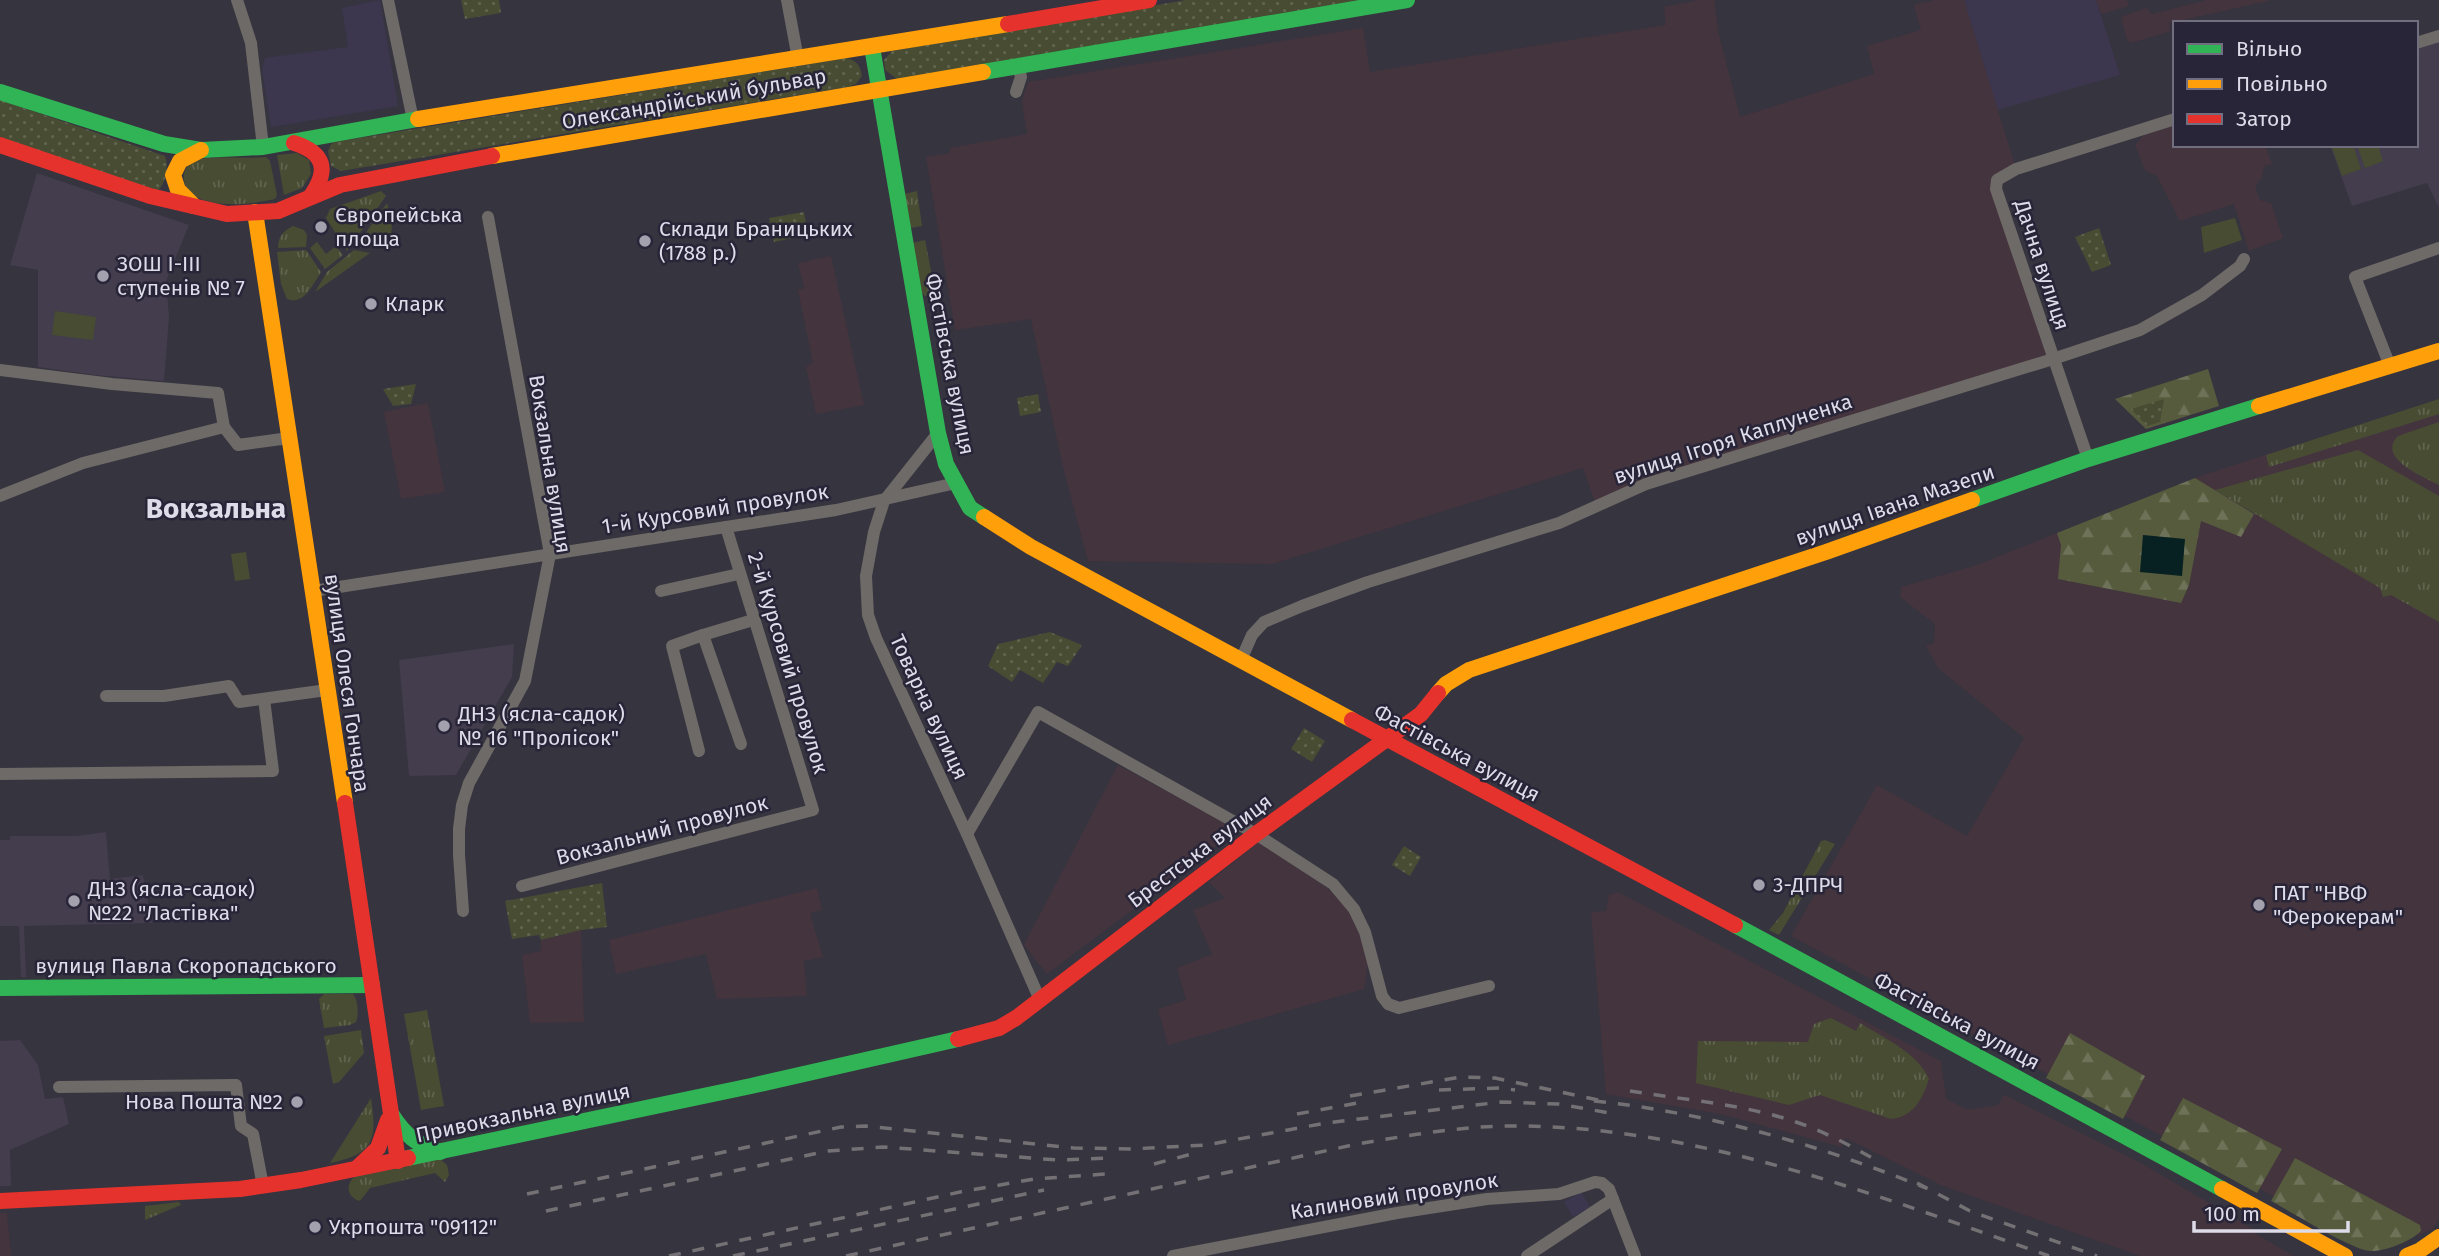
<svg xmlns="http://www.w3.org/2000/svg" width="2439" height="1256" font-family="'Fira Sans',sans-serif">
<defs>
<pattern id="grass-tufts" width="24" height="20" patternUnits="userSpaceOnUse" patternTransform="scale(1.75)"><rect width="24" height="20" fill="#474c32"/><path d="M3 7l-1-3M5 7V3M7 7l1-3M15 17l-1-3M17 17v-4M19 17l1-3" fill="none" stroke="#616550"/></pattern>
<pattern id="forest-firs" width="22" height="20" patternUnits="userSpaceOnUse" patternTransform="scale(1.75)"><rect width="22" height="20" fill="#555b3c"/><path d="M5 1l3.5 6h-7zM16 11l3.5 6h-7z" fill="#6d7258"/></pattern>
<pattern id="park-dots" width="8" height="8" patternUnits="userSpaceOnUse" patternTransform="scale(1.75)"><rect width="8" height="8" fill="#474c32"/><path d="M2 2h.1M6 6h.1" fill="none" stroke="#616550" stroke-width="1.8" stroke-linecap="round"/></pattern>
</defs>
<rect width="100%" height="100%" fill="#36343f"/>
<g fill="#3c374f">
<polygon points="380,0 398,106 271,127 262,69 265,58 348,47 342,8"/>
<polygon points="1964,0 2096,0 2120,75 1997,110"/>
<polygon points="1581,1192 1590,1207 1573,1217 1564,1202"/>
</g>
<g fill="#44343e">
<polygon points="1699,0 1714,0 1719,35 1740,117 1874,74 1867,46 1921,30 1914,5 1935,0 1964,0 2016,169 1997,180 2053,359 1596,505 1583,468 1272,564 1088,561 1063,467 1031,319 955,330 926,157 950,153 950,148 1027,134 1022,101 1028,82 1363,28 1370,72 1666,25 1664,7"/>
<polygon points="2096,0 2127,0 2129,6 2101,14"/>
<polygon points="2207,0 2272,0 2169,23 2171,31 2131,43 2127,40 2121,17 2146,8 2152,14"/>
<polygon points="2175,124 2175,145 2265,145 2272,164 2264,166 2262,177 2255,187 2260,200 2271,203 2283,238 2249,251 2234,204 2180,221 2157,176 2145,170 2135,145 2144,135"/>
<polygon points="831,256 864,405 816,414 806,367 813,363 798,290 804,288 798,263"/>
<polygon points="2439,399 2439,1219 2433,1229 2391,1247 2375,1251 1791,936 1877,785 1967,836 2024,738 1938,668 1926,646 1934,643 1935,624 1900,597 1901,587 1974,566 2206,474"/>
<polygon points="428,403 445,492 401,499 384,412"/>
<polygon points="1118,765 1238,830 1047,974 1024,945"/>
<polygon points="1259,842 1326,887 1346,906 1360,934 1368,964 1364,989 1168,1045 1158,1009 1186,1000 1177,968 1212,954 1193,910 1225,898 1209,882"/>
<polygon points="817,888 822,910 810,913 823,957 804,961 807,996 717,999 706,954 616,974 609,940"/>
<polygon points="1618,892 1941,1061 1946,1099 1968,1110 1998,1105 2004,1095 2146,1166 2253,1229 2256,1234 2294,1256 2140,1256 1941,1185 1846,1138 1841,1147 1720,1114 1606,1094 1591,912 1606,911 1609,895"/>
<polygon points="581,930 584,1022 530,1023 522,955 541,951 541,940"/>
<polygon points="0,1213 7,1213 11,1256 0,1256"/>
</g>
<g fill="#433d4d">
<polygon points="2439,38 2439,208 2427,183 2352,206 2330,145 2416,145 2416,44"/>
<polygon points="37,173 189,225 166,281 169,317 164,381 95,375 38,367 38,270 10,265"/>
<polygon points="514,644 512,677 456,775 409,776 399,660"/>
<polygon points="106,832 110,879 143,875 152,923 24,926 26,977 21,977 19,926 0,926 0,840 10,840 10,836 76,836"/>
<polygon points="20,1040 38,1065 45,1099 63,1097 69,1124 10,1150 11,1186 0,1186 0,1041"/>
</g>
<g fill="url(#grass-tufts)">
<polygon points="297,153 309,160 311,174 302,188 284,195 277,155"/>
<path d="M 266,157 L 270,161 L 277,195 L 275,199 C 251,204 222,208 199,198 C 179,190 178,164 200,159 C 217,156 247,159 266,157 Z"/>
<polygon points="381,191 386,196 347,251 326,218 330,209"/>
<polygon points="917,191 922,226 910,228 904,194"/>
<polygon points="387,203 392,222 391,238 376,248 357,245"/>
<path d="M 293,226 L 304,230 L 307,235 L 306,247 L 278,248 C 278,237 283,231 293,226 Z"/>
<polygon points="925,240 935,291 931,296 925,296 922,293 912,243"/>
<polygon points="317,242 326,254 336,246 343,255 325,269 310,248"/>
<path d="M 306,250 L 321,272 C 313,284 304,306 287,299 L 281,284 L 277,252 Z"/>
<polygon points="354,250 370,253 315,292 327,272"/>
<polygon points="2439,399 2439,414 2269,467 2266,455"/>
<path d="M 2439,422 L 2439,485 C 2424,477 2376,458 2398,436 Z"/>
<polygon points="2358,450 2439,496 2439,622 2391,595 2383,597 2380,588 2215,490"/>
<polygon points="1825,840 1835,844 1779,935 1769,930 1783,913 1821,841"/>
<path d="M 324,994 L 353,994 C 358,1000 359,1014 356,1022 L 350,1025 L 324,1028 L 319,999 Z"/>
<polygon points="427,1010 444,1106 421,1110 404,1014"/>
<path d="M 1831,1018 L 1856,1031 L 1860,1023 C 1884,1038 1918,1053 1929,1079 C 1922,1100 1913,1117 1891,1119 L 1820,1095 L 1789,1105 L 1696,1083 L 1698,1041 L 1808,1042 L 1814,1024 Z"/>
<polygon points="361,1030 364,1053 339,1082 333,1084 324,1036"/>
<path d="M 371,1098 C 377,1139 375,1154 330,1163 Z"/>
<path d="M 440,1159 L 447,1165 L 449,1175 L 445,1182 L 435,1173 L 370,1188 L 360,1201 C 347,1197 345,1185 355,1176 Z"/>
<polygon points="179,1202 181,1205 145,1220 145,1206"/>
</g>
<g fill="url(#forest-firs)">
<polygon points="2208,369 2219,406 2146,429 2115,399"/>
<polygon points="2195,478 2254,514 2241,537 2201,521 2189,585 2181,603 2058,579 2061,545 2057,533"/>
<polygon points="2070,1033 2145,1076 2123,1119 2046,1078"/>
<polygon points="2183,1098 2282,1149 2257,1193 2160,1140"/>
<path d="M 2295,1158 L 2420,1225 L 2421,1231 C 2411,1241 2385,1252 2370,1251 C 2352,1250 2290,1211 2271,1201 Z"/>
</g>
<g fill="url(#park-dots)">
<polygon points="461,0 499,0 501,13 465,19"/>
<polygon points="1186,0 1368,0 897,79 885,70 884,60 892,51"/>
<path d="M 846,58 C 857,61 860,65 862,76 L 856,84 L 847,87 L 341,171 L 331,166 L 328,151 L 331,144 L 335,142 Z"/>
<path d="M 0,100 L 165,156 C 169,167 166,183 157,192 L 0,140 Z"/>
<polygon points="804,212 808,235 774,242 769,218"/>
<polygon points="2099,228 2111,265 2092,272 2075,237"/>
<polygon points="416,384 411,404 393,406 383,389"/>
<polygon points="1038,394 1041,412 1020,416 1017,398"/>
<polygon points="2164,399 2160,422 2147,426 2131,409"/>
<polygon points="1050,632 1082,645 1068,666 1057,662 1043,683 1020,670 1012,682 988,666 998,644"/>
<polygon points="1304,728 1325,741 1312,762 1291,749"/>
<polygon points="1404,846 1421,857 1410,876 1392,865"/>
<polygon points="602,883 607,927 581,930 541,940 539,935 512,939 505,901"/>
</g>
<g fill="#474c32">
<polygon points="2331,145 2353,145 2361,169 2342,176"/>
<polygon points="2357,145 2378,145 2383,161 2365,168"/>
<polygon points="2235,218 2242,240 2204,253 2201,227"/>
<polygon points="55,311 96,317 93,340 52,335"/>
<polygon points="246,552 250,579 235,581 231,554"/>
</g>
<polygon fill="#072022" points="2143,535 2185,539 2182,576 2140,572"/>
<g fill="none" stroke-linecap="round" stroke-linejoin="round">
<g stroke="#6e6a67" stroke-width="12">
<polyline points="237,0 251,43 263,147"/>
<polyline points="388,0 413,120"/>
<polyline points="787,0 798,59"/>
<polyline points="2416,43 2439,36"/>
<polyline points="1016,92 1021,77 1018,65"/>
<polyline points="2390,366 2355,277 2439,248"/>
<polyline points="0,370 112,384 218,393 224,427"/>
<polyline points="938,433 884,501 874,532 866,576 868,615 876,638 967,834 1040,1000"/>
<polyline points="2088,459 1996,189 1997,180 2016,169 2175,119"/>
<polyline points="0,496 83,463 224,427 238,445 289,438"/>
<polyline points="313,591 836,510 956,483"/>
<polyline points="661,591 739,574"/>
<polyline points="1241,660 1252,635 1264,622 1302,606 1368,582 1559,523 1646,484 2053,359 2140,330 2202,295 2240,266 2244,259"/>
<polyline points="106,696 164,696 229,686 239,702 327,690"/>
<polyline points="741,744 703,635 753,620"/>
<polyline points="699,751 672,646 703,635"/>
<polyline points="0,774 273,771 264,699"/>
<polyline points="967,834 1038,712 1256,834 1333,884 1354,909 1365,932 1382,996 1388,1004 1399,1008 1489,986"/>
<polyline points="522,886 813,810 726,527"/>
<polyline points="463,911 459,855 459,829 462,805 469,783 525,681 550,554 488,217"/>
<polyline points="59,1087 236,1085 241,1126 253,1134 263,1186"/>
<polyline points="1173,1256 1397,1213 1487,1199 1559,1194 1595,1182 1602,1183 1609,1189 1635,1256"/>
<polyline points="1527,1256 1613,1199"/>
</g>
<g stroke="#30b455" stroke-width="16">
<polyline points="872,47 938,433 946,464 970,508 984,517"/>
<polyline points="983,72 1407,0"/>
<polyline points="0,92 164,144 201,150 263,147 418,119"/>
<polyline points="1972,500 2088,459 2259,406"/>
<polyline points="1735,925 2222,1189"/>
<polyline points="0,988 372,985"/>
<path d="M 392,1115 C 404,1134 418,1146 440,1152"/>
<polyline points="408,1158 751,1086 958,1039"/>
</g>
<g stroke="#ff9f0a" stroke-width="16">
<polyline points="418,119 1008,24"/>
<polyline points="492,156 983,72"/>
<polyline points="194,206 178,190 173,175 180,161 201,150"/>
<polyline points="255,212 345,803"/>
<polyline points="2259,406 2439,351"/>
<polyline points="984,517 1031,547 1352,720"/>
<polyline points="1438,693 1446,684 1469,670 1826,552 1972,500"/>
<polyline points="2222,1189 2345,1256"/>
<polyline points="2407,1256 2419,1251 2439,1237"/>
</g>
<g stroke="#e5322d" stroke-width="16">
<polyline points="1008,24 1149,0"/>
<path d="M 294,143 C 325,153 329,170 311,196"/>
<polyline points="0,145 150,196 227,214 278,211 340,185 492,156"/>
<polyline points="1352,720 1735,925"/>
<polyline points="345,803 398,1161"/>
<polyline points="958,1039 999,1028 1016,1018 1256,834 1421,714 1438,693"/>
<polyline points="357,1168 378,1148 388,1120"/>
<polyline points="0,1201 240,1189 301,1180 408,1158"/>
</g>
<g stroke="#747175" stroke-width="3.5" stroke-dasharray="12 12" stroke-linecap="butt">
<polyline points="1439,1090 1502,1088 1515,1090"/>
<path d="M 1630,1091 C 1685,1100 1743,1104 1796,1122 C 1823,1131 1849,1145 1874,1159"/>
<polyline points="1350,1096 1461,1077 1495,1078 1603,1101"/>
<path d="M 1594,1101 C 1710,1113 1819,1145 1926,1188"/>
<polyline points="1297,1114 1363,1102"/>
<polyline points="1154,1164 1199,1152"/>
<polyline points="1917,1183 1970,1211 2097,1256"/>
<polyline points="527,1194 841,1127 865,1126 1074,1148 1131,1149 1206,1145 1326,1123 1501,1102 1558,1104 1610,1113"/>
<polyline points="546,1211 828,1151 883,1147 1058,1160 1113,1158"/>
<polyline points="669,1256 960,1192 1034,1179 1106,1174"/>
<polyline points="733,1256 1044,1190"/>
<path d="M 846,1256 L 1357,1144 C 1406,1136 1455,1127 1505,1126 C 1694,1124 1873,1194 2049,1256"/>
</g>
</g>
<g fill="#a3a1ae" stroke="#292539" stroke-width="2.5">
<circle cx="321" cy="227" r="7"/>
<circle cx="645" cy="241" r="7"/>
<circle cx="103" cy="276" r="7"/>
<circle cx="371" cy="304" r="7"/>
<circle cx="444" cy="726" r="7"/>
<circle cx="1759" cy="885" r="7"/>
<circle cx="74" cy="901" r="7"/>
<circle cx="2259" cy="905" r="7"/>
<circle cx="297" cy="1102" r="7"/>
<circle cx="315" cy="1227" r="7"/>
</g>
<g text-anchor="middle" stroke-width="5" stroke-linejoin="round" paint-order="stroke">
<g font-size="21" fill="#dedce9" stroke="#292539">
<text transform="translate(694 99) rotate(-10)" y="7">Олександрійський бульвар</text>
<text transform="translate(2042 265) rotate(72)" y="7">Дачна вулиця</text>
<text transform="translate(950 364) rotate(79)" y="7">Фастівська вулиця</text>
<text transform="translate(1733 439) rotate(-18)" y="7">вулиця Ігоря Каплуненка</text>
<text transform="translate(550 464) rotate(81)" y="7">Вокзальна вулиця</text>
<text transform="translate(1895 505) rotate(-19)" y="7">вулиця Івана Мазепи</text>
<text transform="translate(715 509) rotate(-9)" y="7">1-й Курсовий провулок</text>
<text transform="translate(788 663) rotate(73)" y="7">2-й Курсовий провулок</text>
<text transform="translate(347 683) rotate(82)" y="7">вулиця Олеся Гончара</text>
<text transform="translate(929 707) rotate(65)" y="7">Товарна вулиця</text>
<text transform="translate(1457 753) rotate(28)" y="7">Фастівська вулиця</text>
<text transform="translate(662 830) rotate(-15)" y="7">Вокзальний провулок</text>
<text transform="translate(1200 851) rotate(-37)" y="7">Брестська вулиця</text>
<text x="186" y="973">вулиця Павла Скоропадського</text>
<text transform="translate(1957 1021) rotate(28)" y="7">Фастівська вулиця</text>
<text transform="translate(523 1113) rotate(-12)" y="7">Привокзальна вулиця</text>
<text transform="translate(1394 1196) rotate(-9)" y="7">Калиновий провулок</text>
</g>
<g font-size="21" fill="#dedce9" stroke="#292539" text-anchor="start">
<text x="335" y="222">Європейська<tspan x="335" dy="24">площа</tspan></text>
<text x="659" y="236">Склади Браницьких<tspan x="659" dy="24">(1788 р.)</tspan></text>
<text x="117" y="271">ЗОШ І-ІІІ<tspan x="117" dy="24">ступенів № 7</tspan></text>
<text x="385" y="311">Кларк</text>
<text x="458" y="721">ДНЗ (ясла-садок)<tspan x="458" dy="24">№ 16 "Пролісок"</tspan></text>
<text x="1773" y="892">3-ДПРЧ</text>
<text x="88" y="896">ДНЗ (ясла-садок)<tspan x="88" dy="24">№22 "Ластівка"</tspan></text>
<text x="2273" y="900">ПАТ "НВФ<tspan x="2273" dy="24">"Ферокерам"</tspan></text>
<text x="283" y="1109" text-anchor="end">Нова Пошта №2</text>
<text x="329" y="1234">Укрпошта "09112"</text>
</g>
<g font-size="28" font-weight="bold" fill="#dedce9" stroke="#292539">
<text x="216" y="518">Вокзальна</text>
</g>
</g>
<rect x="2173" y="21" width="245" height="126" fill="#292539" stroke="#716e7f" stroke-width="2"/>
<rect x="2187" y="44" width="35" height="10" fill="#30b455" stroke="#716e7f" stroke-width="2"/>
<text x="2236" y="56" font-size="21" fill="#dedce9">Вільно</text>
<rect x="2187" y="79" width="35" height="10" fill="#ff9f0a" stroke="#716e7f" stroke-width="2"/>
<text x="2236" y="91" font-size="21" fill="#dedce9">Повільно</text>
<rect x="2187" y="114" width="35" height="10" fill="#e5322d" stroke="#716e7f" stroke-width="2"/>
<text x="2236" y="126" font-size="21" fill="#dedce9">Затор</text>
<path d="M2194 1221v10h154v-10" fill="none" stroke="#dedce9" stroke-width="3.5"/>
<text x="2204" y="1221" font-size="21" fill="#dedce9" stroke="#292539" stroke-width="5" paint-order="stroke">100 m</text>
</svg>
